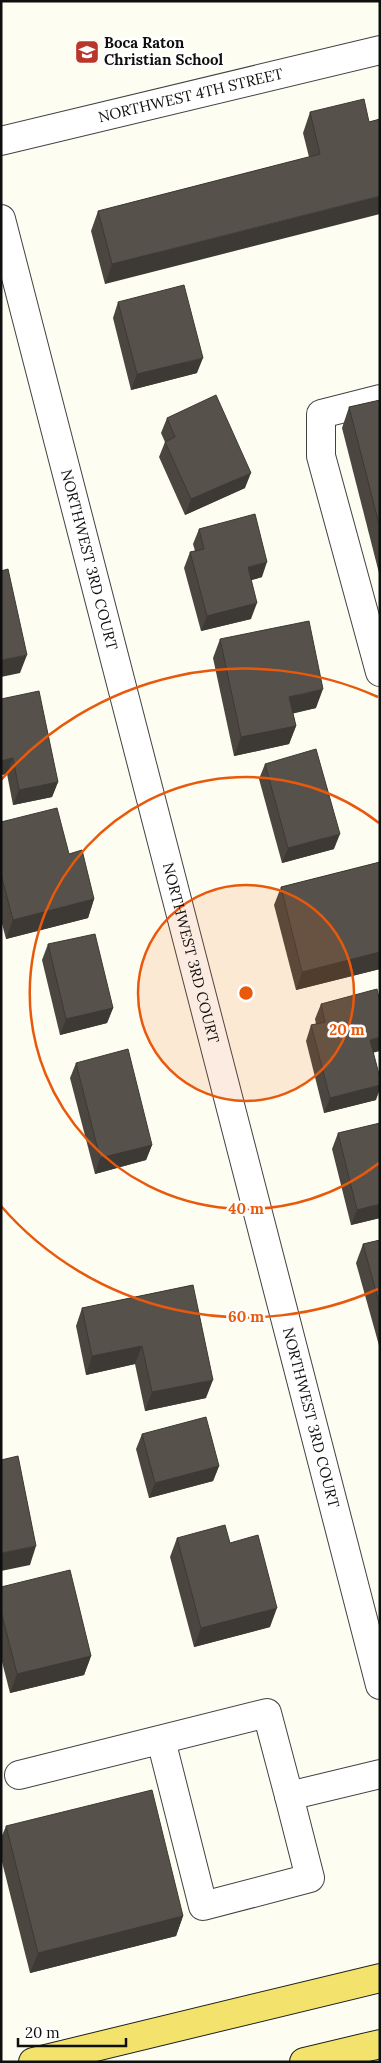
<svg xmlns="http://www.w3.org/2000/svg" width="381" height="2063" font-family="Lora,serif">
<rect width="100%" height="100%" fill="#fefdf1"/>
<g fill="none" stroke-linecap="round" stroke-linejoin="round">
<defs>
<g id="minor">
<path id="s1" d="M 1,141 L 380,50"/>
<path id="s2" d="M 1,219 L 380,1685"/>
<polyline points="380,399 321,414 321,456 380,672"/>
<polyline points="161,1740 203,1906 310,1878 289,1796"/>
<polyline points="19,1775 267,1713 289,1796 380,1774"/>
</g>
<g id="major">
<polyline points="33,2062 380,1978"/>
<polyline points="304,2062 380,2044"/>
</g>
</defs>
<use href="#minor" stroke="#424242" stroke-width="30"/>
<use href="#major" stroke="#202020" stroke-width="30"/>
<use href="#minor" stroke="#fff" stroke-width="28"/>
<use href="#major" stroke="#f3e36c" stroke-width="28"/>
</g>
<g fill="#4b4640">
<polygon points="310,112 369,122 380,119 105,284 91,231 98,211 309,157 303,133"/>
<polygon points="118,302 197,373 131,390 113,318"/>
<polygon points="380,400 380,577 342,428 349,407"/>
<polygon points="167,418 245,488 185,515 159,457 165,442 161,433"/>
<polygon points="199,529 262,577 251,580 251,619 201,631 184,568 190,552 195,551 193,544"/>
<polygon points="220,639 316,708 293,713 296,726 289,744 234,756 213,658"/>
<polygon points="1,699 58,782 52,797 13,805 7,774 1,775"/>
<polygon points="265,764 334,849 282,863 259,779"/>
<polygon points="1,822 69,854 94,899 88,918 6,939 1,920"/>
<polygon points="380,862 380,969 296,990 274,905 281,887"/>
<polygon points="48,944 113,1008 107,1023 60,1035 42,960"/>
<polygon points="321,1004 376,1100 324,1113 306,1041 311,1025 316,1024 315,1019"/>
<polygon points="76,1063 152,1145 146,1160 95,1174 70,1078"/>
<polygon points="338,1133 380,1218 351,1225 332,1149"/>
<polygon points="380,1240 380,1349 356,1263 363,1244"/>
<polygon points="193,1285 206,1398 145,1411 135,1364 86,1375 76,1326 82,1308"/>
<polygon points="142,1434 219,1466 213,1481 149,1498 136,1449"/>
<polygon points="177,1538 230,1543 270,1627 194,1647 170,1557"/>
<polygon points="1,1587 91,1656 84,1675 10,1693 1,1658"/>
<polygon points="6,1826 183,1916 176,1936 30,1973 1,1858 1,1838"/>
</g>
<g fill="#3d3934">
<polygon points="380,196 380,214 105,284 112,264"/>
<polygon points="203,358 197,373 131,390 137,374"/>
<polygon points="251,473 245,488 185,515 191,499"/>
<polygon points="267,562 262,577 242,583 248,567"/>
<polygon points="257,603 251,619 201,631 207,616"/>
<polygon points="27,655 20,673 1,677 1,660"/>
<polygon points="323,689 316,708 283,716 289,697"/>
<polygon points="296,726 289,744 234,756 241,737"/>
<polygon points="13,758 7,774 1,775 1,761"/>
<polygon points="58,782 52,797 13,805 19,790"/>
<polygon points="340,834 334,849 282,863 288,848"/>
<polygon points="94,899 88,918 6,939 13,920"/>
<polygon points="380,952 380,969 296,990 302,972"/>
<polygon points="113,1008 107,1023 60,1035 66,1019"/>
<polygon points="380,1037 380,1051 364,1055 370,1040"/>
<polygon points="380,1085 380,1089 376,1100 324,1113 330,1098"/>
<polygon points="152,1145 146,1160 95,1174 100,1158"/>
<polygon points="380,1204 380,1218 351,1225 357,1210"/>
<polygon points="142,1346 135,1364 86,1375 92,1356"/>
<polygon points="213,1380 206,1398 145,1411 152,1392"/>
<polygon points="219,1466 213,1481 149,1498 155,1483"/>
<polygon points="36,1546 30,1565 1,1571 1,1553"/>
<polygon points="277,1608 270,1627 194,1647 201,1628"/>
<polygon points="91,1656 84,1675 10,1693 17,1674"/>
<polygon points="183,1916 176,1936 30,1973 38,1953"/>
</g>
<g fill="#57514b" stroke="#3d3934">
<polygon points="364,99 369,122 380,119 380,196 112,264 98,211 320,154 310,112"/>
<polygon points="184,285 203,358 137,374 118,302"/>
<polygon points="216,395 251,473 191,499 165,442 175,437 167,418"/>
<polygon points="380,400 380,528 349,407"/>
<polygon points="255,514 267,562 248,567 257,603 207,616 190,552 204,549 199,529"/>
<polygon points="8,569 27,655 1,660 1,571"/>
<polygon points="309,621 323,689 289,697 296,726 241,737 220,639"/>
<polygon points="39,691 58,782 19,790 13,758 1,761 1,699"/>
<polygon points="316,749 340,834 288,848 265,764"/>
<polygon points="57,808 69,854 82,850 94,899 13,920 1,874 1,822"/>
<polygon points="380,862 380,952 302,972 281,887"/>
<polygon points="95,934 113,1008 66,1019 48,944"/>
<polygon points="377,989 380,1002 380,1037 370,1040 380,1078 380,1085 330,1098 311,1025 325,1022 321,1004"/>
<polygon points="128,1049 152,1145 100,1158 76,1063"/>
<polygon points="380,1123 380,1204 357,1210 338,1133"/>
<polygon points="380,1240 380,1306 363,1244"/>
<polygon points="193,1285 213,1380 152,1392 142,1346 92,1356 82,1308"/>
<polygon points="206,1417 219,1466 155,1483 142,1434"/>
<polygon points="18,1456 36,1546 1,1553 1,1460"/>
<polygon points="225,1525 230,1543 258,1535 277,1608 201,1628 177,1538"/>
<polygon points="70,1570 91,1656 17,1674 1,1611 1,1587"/>
<polygon points="152,1790 183,1916 38,1953 6,1826"/>
</g>
<circle cx="246" cy="993" r="108" fill="#e8590c" fill-opacity=".12"/>
<g fill="none" stroke="#e8590c" stroke-width="2.5">
<circle cx="246" cy="993" r="108"/>
<path d="M379 1163A216 216 0 1 1 379 823"/>
<path d="M378 1289A324 324 0 0 1 1 1206M1 780A324 324 0 0 1 378 697"/>
</g>
<defs>
<symbol id="school-square" viewBox="-11 -11 22 22"><rect x="-9" y="-9" width="18" height="18" rx="4" fill="#ba362b" stroke="#fff"/><path d="M0-5L7-2L0 1L-7-2ZM-4 1L0 2.5L4 1V4Q0 6-4 4Z" fill="#fff"/></symbol>
</defs>
<g fill-rule="evenodd">
<use href="#school-square" x="73" y="38" width="28" height="28"/>
</g>
<g text-anchor="middle" stroke-width="5" stroke-linejoin="round" paint-order="stroke">
<g font-size="15" font-weight="bold" fill="#0f0f0f" stroke="#fff" text-anchor="start">
<text x="104" y="48">Boca Raton<tspan x="104" dy="17">Christian School</tspan></text>
</g>
<g font-size="15" fill="#0f0f0f" stroke="#fff">
<text dy="5" stroke="none"><textPath href="#s1" startOffset="195">NORTHWEST 4TH STREET</textPath></text>
<text dy="5" stroke="none"><textPath href="#s2" startOffset="352">NORTHWEST 3RD COURT</textPath></text>
<text dy="5" stroke="none"><textPath href="#s2" startOffset="758">NORTHWEST 3RD COURT</textPath></text>
<text dy="5" stroke="none"><textPath href="#s2" startOffset="1238">NORTHWEST 3RD COURT</textPath></text>
</g>
</g>
<circle cx="246" cy="993" r="8" fill="#e8590c" stroke="#fff" stroke-width="2.5"/>
<g font-size="15" text-anchor="middle" font-weight="bold" fill="#e8590c" stroke="#fff" stroke-width="5" stroke-linejoin="round" paint-order="stroke">
<text x="347" y="1035">20 m</text>
<text x="246" y="1214">40 m</text>
<text x="246" y="1322">60 m</text>
</g>
<rect width="381" height="2063" fill="none" stroke="#0f0f0f" stroke-width="5"/>
<path d="M18 2038v8h108v-8" fill="none" stroke="#0f0f0f" stroke-width="2.5"/>
<text x="25" y="2038" font-size="15" fill="#0f0f0f" stroke="#ffffff" stroke-width="4" paint-order="stroke">20 m</text>
</svg>
